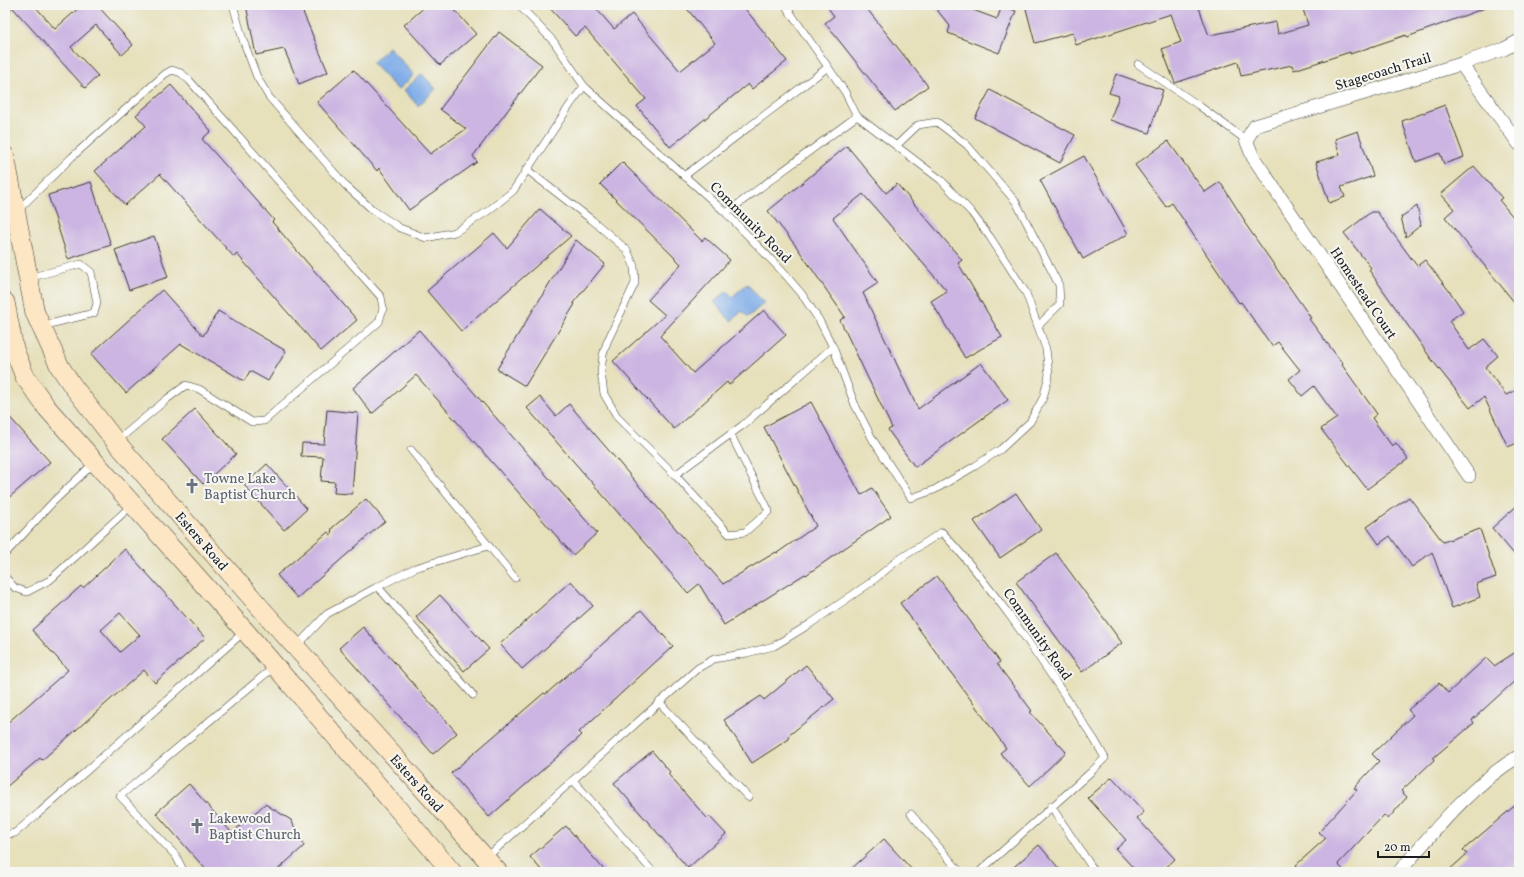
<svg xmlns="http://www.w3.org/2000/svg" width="1524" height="877" font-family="Vollkorn,serif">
<rect width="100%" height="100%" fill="#f6f6f2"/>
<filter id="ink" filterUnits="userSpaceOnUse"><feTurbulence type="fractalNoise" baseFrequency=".025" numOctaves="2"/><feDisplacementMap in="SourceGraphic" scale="8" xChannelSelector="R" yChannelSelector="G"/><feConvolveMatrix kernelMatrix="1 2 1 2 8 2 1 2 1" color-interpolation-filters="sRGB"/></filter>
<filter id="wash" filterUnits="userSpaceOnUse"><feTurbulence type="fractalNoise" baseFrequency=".012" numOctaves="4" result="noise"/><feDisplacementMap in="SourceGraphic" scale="16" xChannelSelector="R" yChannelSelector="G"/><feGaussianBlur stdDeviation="0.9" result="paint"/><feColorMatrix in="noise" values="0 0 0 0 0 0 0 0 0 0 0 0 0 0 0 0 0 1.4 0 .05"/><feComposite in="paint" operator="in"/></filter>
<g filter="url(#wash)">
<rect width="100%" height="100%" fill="#e6e0bb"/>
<g fill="#7eace8" stroke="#4d6482">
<polygon points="389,47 414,75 398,90 372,63"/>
<polygon points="422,74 436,89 418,106 404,90"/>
<polygon points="747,284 764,303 748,317 742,311 731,321 714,302 727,291 732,297"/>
</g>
<g id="blocks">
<g fill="#ccb5e2" fill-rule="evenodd">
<polygon points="14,5 34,5 55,29 82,5 97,5 133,45 122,55 96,25 71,47 98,76 85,88 13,8"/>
<polygon points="246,5 300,5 328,72 299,84 284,49 256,55"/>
<polygon points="427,5 450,5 476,34 440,65 404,25"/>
<polygon points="547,5 593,5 614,29 632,14 680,71 715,43 684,5 742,5 787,61 752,89 748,84 670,147 637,106 646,99 585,28 575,36"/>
<polygon points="826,5 864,5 928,86 895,111 825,23 834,16"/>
<polygon points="933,5 960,5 997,19 1002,6 1016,11 999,53 948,33 950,26"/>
<polygon points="1025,5 1198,5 1208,33 1210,35 1276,22 1278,34 1308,25 1303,9 1316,5 1490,5 1490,6 1407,37 1406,35 1350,54 1350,52 1294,70 1292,65 1241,76 1238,62 1175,83 1162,49 1181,42 1171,14 1076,45 1073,33 1035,43"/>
<polygon points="499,32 542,65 473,156 477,162 409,210 379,168 377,171 317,102 354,70 430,154 466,129 440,109"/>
<polygon points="1116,74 1163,90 1149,133 1110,120 1119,96 1109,93"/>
<polygon points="171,85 211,131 202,139 274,220 272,222 357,320 321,351 237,254 234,257 160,174 125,205 95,171 146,126 136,115"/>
<polygon points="990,90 1075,135 1060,163 975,118"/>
<polygon points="1445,105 1464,157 1444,164 1440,153 1416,162 1402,121"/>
<polygon points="1358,131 1373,176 1341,187 1345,197 1329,203 1316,162 1340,155 1335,139"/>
<polygon points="1168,141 1205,192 1220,182 1245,221 1244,222 1311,318 1309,319 1343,364 1342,365 1377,414 1372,418 1392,446 1396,443 1408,459 1367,489 1321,429 1337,418 1314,386 1302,396 1289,379 1300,370 1278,342 1272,346 1241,302 1239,303 1172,203 1166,207 1135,165"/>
<polygon points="847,146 886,193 897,184 962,260 958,263 1002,337 965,358 931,301 947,291 863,194 833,218 878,283 863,293 918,409 981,363 1008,400 915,467 888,430 892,428 840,320 845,317 796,246 768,211"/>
<polygon points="1084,156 1128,234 1083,259 1040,180"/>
<polygon points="622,162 702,241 705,237 730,260 660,336 693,373 764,310 786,335 729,385 727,382 674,429 613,361 665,315 648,300 681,264 600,184"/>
<polygon points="1474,166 1502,198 1499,200 1519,224 1519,308 1445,217 1454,209 1441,194"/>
<polygon points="91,182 111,245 68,259 48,195"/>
<polygon points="1417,206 1421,225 1406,237 1401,217"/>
<polygon points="540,209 571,236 461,331 427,291 494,233 507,248"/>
<polygon points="1371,212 1377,212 1417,266 1425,260 1450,292 1463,311 1449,321 1469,350 1484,339 1498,356 1485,367 1506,395 1519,389 1519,442 1508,447 1484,397 1470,408 1432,360 1369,270 1371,268 1344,233"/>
<polygon points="154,236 168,277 129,290 115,250"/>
<polygon points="576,240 605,264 573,303 575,304 525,386 497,369"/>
<polygon points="162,290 203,336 218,311 286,351 268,381 250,371 244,381 181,344 126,393 91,354"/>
<polygon points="419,330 597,533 573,555 416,375 372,414 353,388"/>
<polygon points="540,397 556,416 569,404 723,584 776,552 777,553 816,526 764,427 811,402 861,495 872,488 891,516 806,575 805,574 724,625 699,584 688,593 527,408"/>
<polygon points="195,409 236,454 203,484 162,439"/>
<polygon points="327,410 358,413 352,494 334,493 335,482 321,481 323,457 301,456 302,443 324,444"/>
<polygon points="5,412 50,462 5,501"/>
<polygon points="267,464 307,509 284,530 244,485"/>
<polygon points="1016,493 1041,530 1000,558 974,521"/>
<polygon points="1409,497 1443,542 1480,529 1496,577 1476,584 1480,597 1452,608 1432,552 1412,567 1390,536 1379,544 1367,527"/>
<polygon points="366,499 385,521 297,598 277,575 328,532 331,535 332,528"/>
<polygon points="1519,504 1519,560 1492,528"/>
<path d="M 125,549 L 205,638 L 155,683 L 144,670 L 42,760 L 40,758 L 5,788 L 5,725 L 68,670 L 32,630 L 81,586 L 83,588 ZM 120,613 L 140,635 L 120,652 L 101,630 Z"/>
<polygon points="1056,553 1122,643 1082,672 1016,582"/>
<polygon points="937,576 1000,662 997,664 1032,711 1030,712 1066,752 1030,786 1000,753 1006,748 900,603"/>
<polygon points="571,581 593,606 522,669 500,644"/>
<polygon points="440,595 489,649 464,671 416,617"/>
<polygon points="641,610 673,646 579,732 582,735 489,817 451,773 544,693 546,694"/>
<polygon points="363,627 457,733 433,754 339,648"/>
<polygon points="1519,650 1519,677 1472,720 1474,723 1433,758 1434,760 1401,791 1407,797 1388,819 1384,815 1338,864 1345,872 1302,872 1296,865 1326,838 1319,832 1357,790 1354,788 1379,761 1372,754 1413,715 1408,710 1439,683 1448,693 1486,658 1494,666"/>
<polygon points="806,665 834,699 788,736 789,739 752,763 724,720 761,696 764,700"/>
<polygon points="652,751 670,772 668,774 688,797 707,818 709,816 726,834 688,868 614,783"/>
<polygon points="1112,777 1144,812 1137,818 1175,859 1161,872 1137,872 1116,849 1126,840 1088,798"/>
<polygon points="189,784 232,833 265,804 291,820 304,846 275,872 208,872 156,813"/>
<polygon points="1519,802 1519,872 1447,872 1467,854 1463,850"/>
<polygon points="566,826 606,872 543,872 530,857"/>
<polygon points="884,839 914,872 848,872"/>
<polygon points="1039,845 1062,872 1008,872"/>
</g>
</g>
</g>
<g filter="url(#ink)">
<use href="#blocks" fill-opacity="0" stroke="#3a3934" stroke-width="1"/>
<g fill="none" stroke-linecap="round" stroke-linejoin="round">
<defs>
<g id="service">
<polyline points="233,5 243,40 257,77 269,97 346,186 374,211 400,228 426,238 455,232 488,211 513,191 570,105 584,86"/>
<polyline points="519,5 554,42 584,86 726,213 782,271 801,293 819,320 833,347 855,405 873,440 911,498 934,490 975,466 1001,449 1030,422 1043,398 1049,375 1046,349 1026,293 990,237 971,212 941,180 857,116 845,92 828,67 785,5"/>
<polyline points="5,14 9,5"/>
<polyline points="1138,64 1198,105 1246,140"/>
<polyline points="897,145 918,125 937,122 967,145 1016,202 1059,285 1060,304 1038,326"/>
<polyline points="526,169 592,220 627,250 634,266 635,283 607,342 603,355 601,372 604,394 618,418 675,475 743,425 833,347"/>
<polyline points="684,176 828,67"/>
<polyline points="17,211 72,157 165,74 172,70 181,73 189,80 381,297 383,308 379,322 264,421 252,422 199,389 186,385 167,399 117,441"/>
<polyline points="726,213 857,116"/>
<polyline points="28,278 81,264 91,272 97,303 94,313 42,326"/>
<polyline points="411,450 515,578"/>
<polyline points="675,475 729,534 745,532 769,511 731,435"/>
<polyline points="5,554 53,502 95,462"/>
<polyline points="5,577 15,588 27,592 50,580 132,505"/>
<polyline points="378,587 473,695"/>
<polyline points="296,647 327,614 375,588 415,568 488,546"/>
<polyline points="659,702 748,797"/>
<polyline points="573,780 653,872"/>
<polyline points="1051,806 1095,872"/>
<polyline points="911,814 960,872"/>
<polyline points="5,835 15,833 40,812 245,631"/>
<path d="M 486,858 L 698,668 L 714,659 L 747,653 L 774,646 L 810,624 L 870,583 L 898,560 L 942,532 C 1000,595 1046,668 1094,739 L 1105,758 L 1092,771 L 979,872"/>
<polyline points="184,872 176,856 120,796 275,666"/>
</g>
<g id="minor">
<polyline points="1461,64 1519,144"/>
<polyline points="1469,476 1253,157 1246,140 1255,126 1461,64 1504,49 1519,41"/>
<path d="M 1399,872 C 1435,830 1471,785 1519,756"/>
</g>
<g id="secondary">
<polyline points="5,156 35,313 60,367 72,385 116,442 265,613 498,872"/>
<polyline points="5,302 14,349 25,377 47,408 245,631 452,872"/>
</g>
</defs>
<use href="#service" stroke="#3a3934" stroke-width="8"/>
<use href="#minor" stroke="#3a3934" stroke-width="14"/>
<use href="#secondary" stroke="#3a3934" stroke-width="20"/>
<use href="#service" stroke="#fff" stroke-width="7"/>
<use href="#minor" stroke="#fff" stroke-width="13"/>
<use href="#secondary" stroke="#fce6c4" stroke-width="19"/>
</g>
</g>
<defs>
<symbol id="church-bare" viewBox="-9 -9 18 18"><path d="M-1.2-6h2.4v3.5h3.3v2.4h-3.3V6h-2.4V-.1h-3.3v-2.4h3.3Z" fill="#6b7280" stroke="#f6f6f2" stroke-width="2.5" paint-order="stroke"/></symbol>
</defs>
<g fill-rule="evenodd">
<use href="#church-bare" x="181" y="475" width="22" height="22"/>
<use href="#church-bare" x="186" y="815" width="22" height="22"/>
</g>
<g text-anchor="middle" stroke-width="4" stroke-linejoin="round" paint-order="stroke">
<g font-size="14" fill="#1c1c1c" stroke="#f6f6f2">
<text transform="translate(1383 71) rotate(-17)" y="5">Stagecoach Trail</text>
<text transform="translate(751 222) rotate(45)" y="5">Community Road</text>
<text transform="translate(1364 293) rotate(56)" y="5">Homestead Court</text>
<text transform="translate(202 541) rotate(49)" y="5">Esters Road</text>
<text transform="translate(1038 634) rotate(55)" y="5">Community Road</text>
<text transform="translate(417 783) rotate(48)" y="5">Esters Road</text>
</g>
<g font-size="14" fill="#5b616d" stroke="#f6f6f2" text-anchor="start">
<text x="204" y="483">Towne Lake<tspan x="204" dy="16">Baptist Church</tspan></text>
<text x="209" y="823">Lakewood<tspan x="209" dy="16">Baptist Church</tspan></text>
</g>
</g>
<rect width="1524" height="877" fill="none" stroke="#f6f6f2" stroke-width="20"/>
<path d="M1378 851v6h51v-6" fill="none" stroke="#1c1c1c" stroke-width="2"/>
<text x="1384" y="851" font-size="12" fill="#1c1c1c" stroke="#f6f6f2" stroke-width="3" paint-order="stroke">20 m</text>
</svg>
